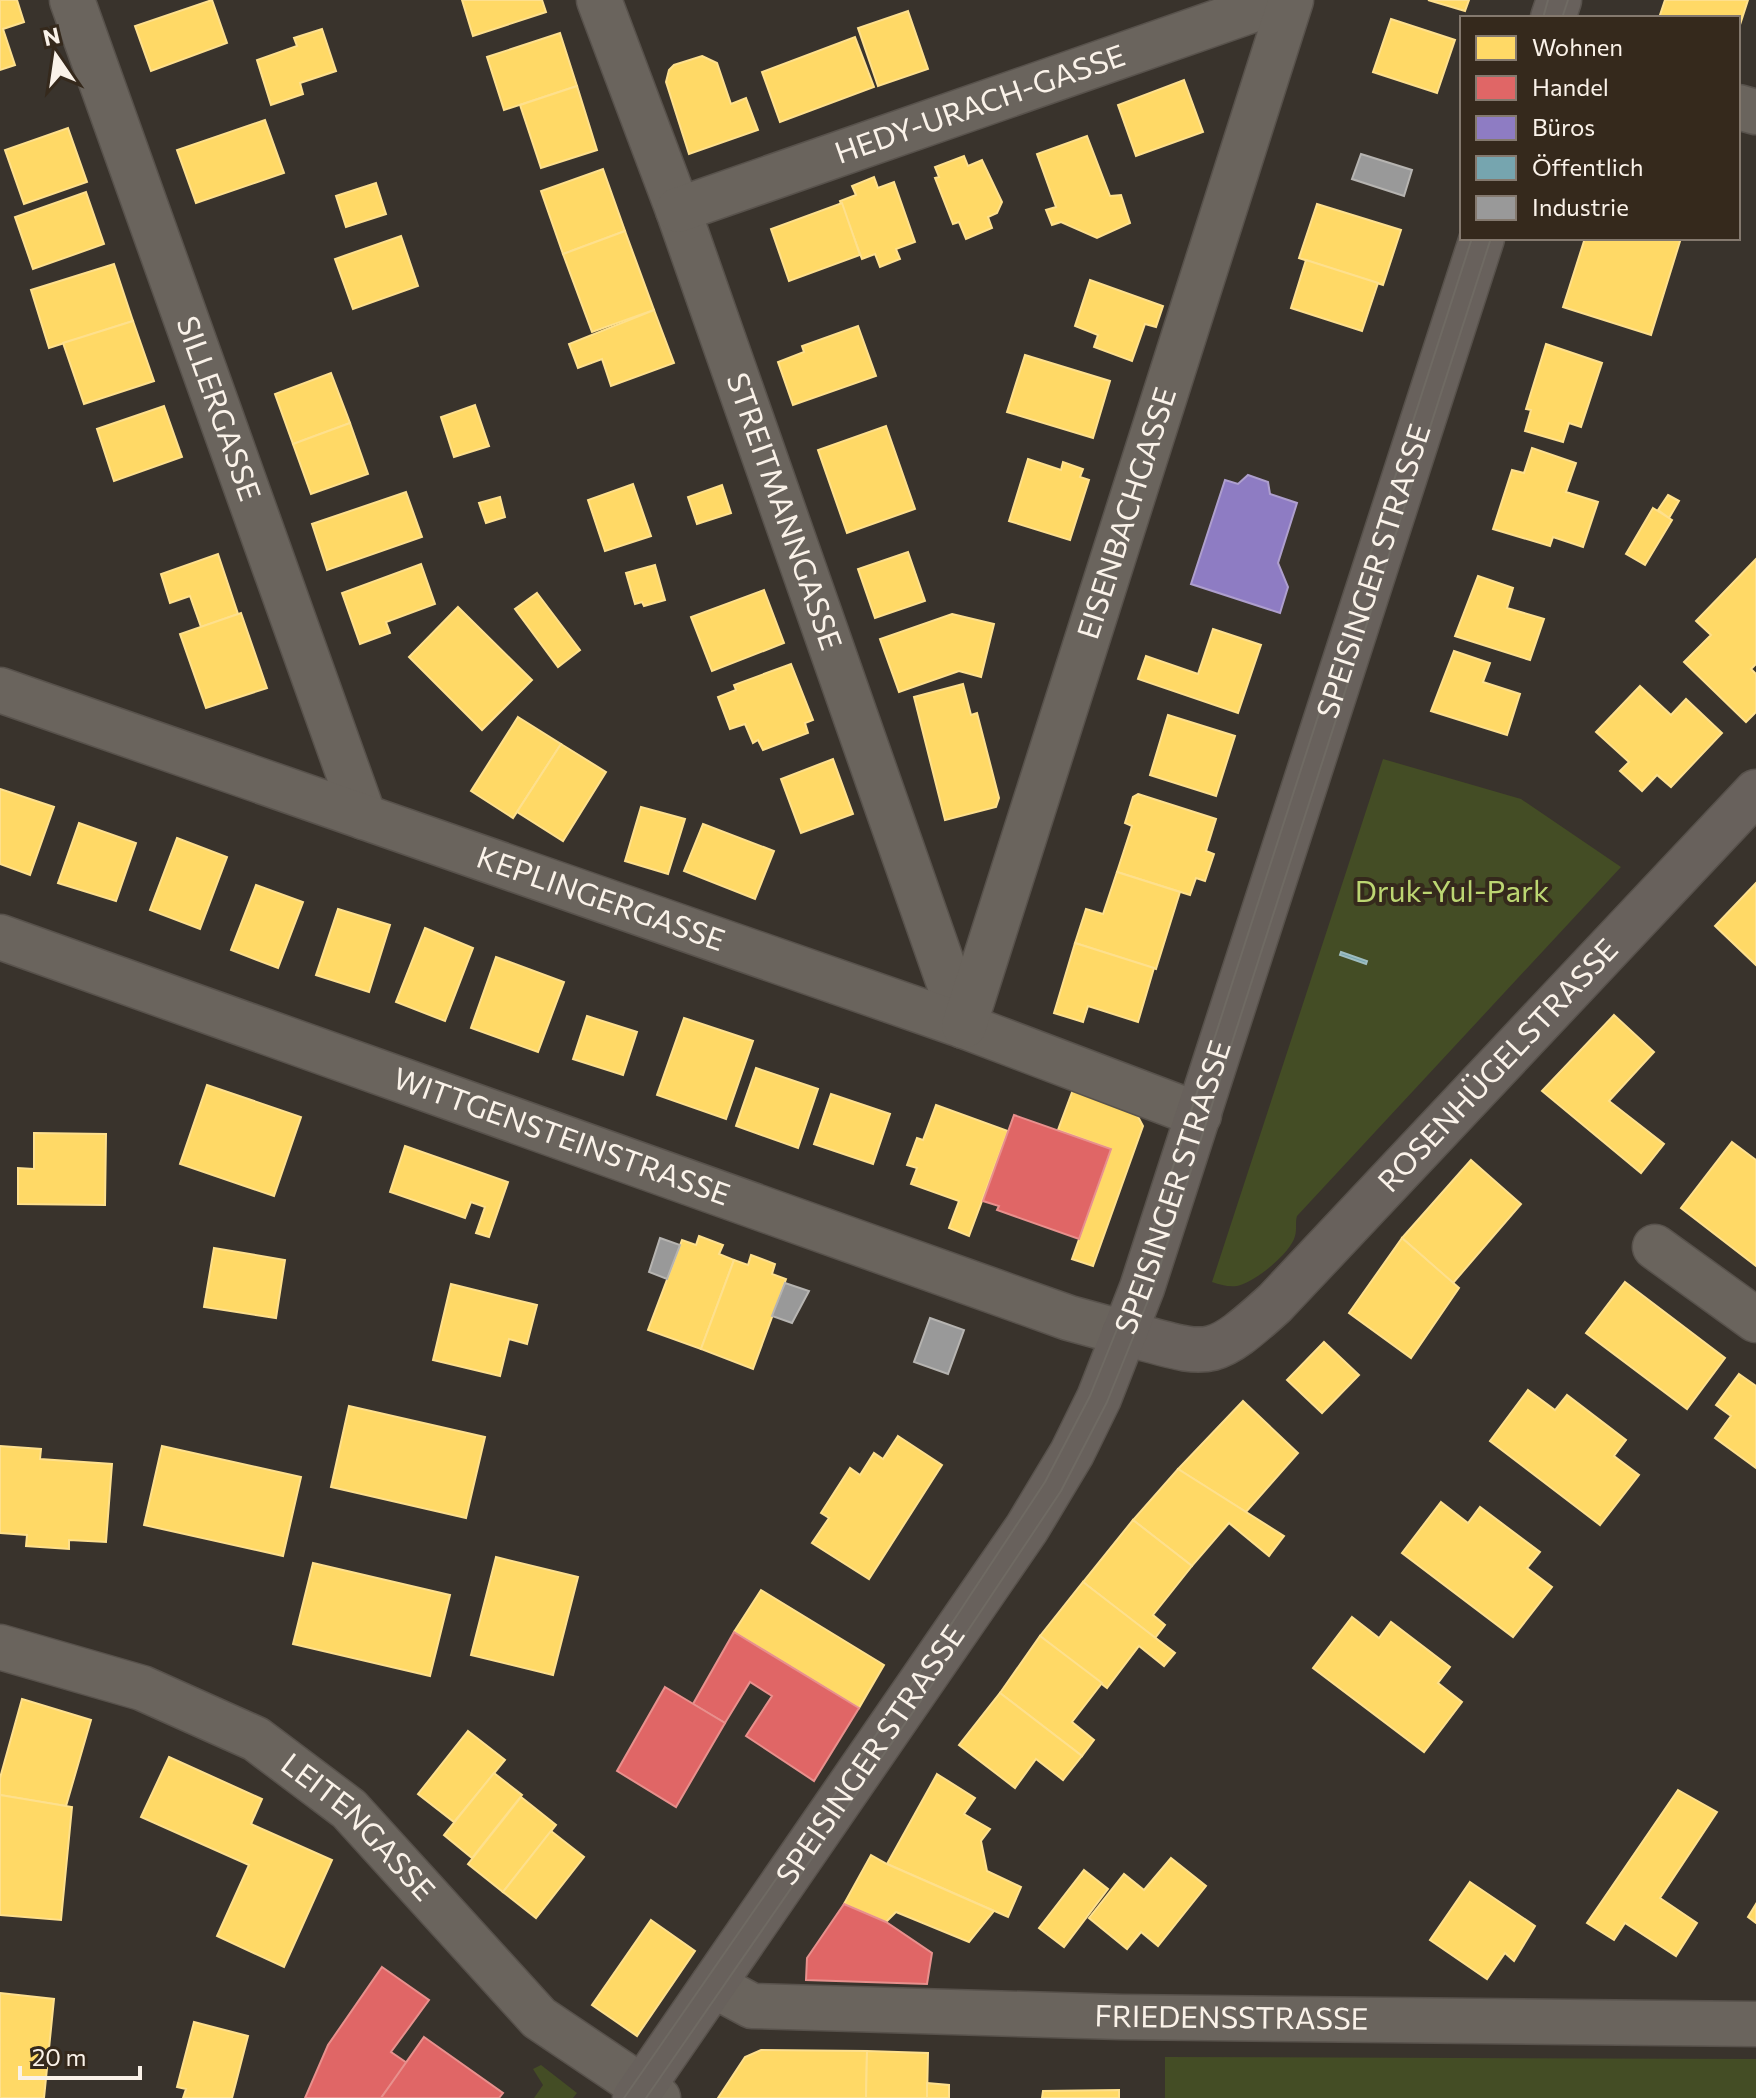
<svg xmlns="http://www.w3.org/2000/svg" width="1756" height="2098" font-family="Commissioner,sans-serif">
<rect width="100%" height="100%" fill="#39332c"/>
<g fill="#444d25">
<path d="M 1383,759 L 1521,799 L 1621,867 L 1297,1216 C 1295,1223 1297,1229 1295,1236 C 1291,1253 1254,1283 1237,1286 C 1228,1287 1221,1285 1212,1282 Z"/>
<polygon points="1165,2057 1756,2059 1756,2098 1165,2098"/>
<polygon points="541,2065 577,2093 573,2098 534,2098 543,2085 533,2069"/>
</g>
<g fill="#ffd966" stroke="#fee08d" stroke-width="2">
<polygon points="0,0 17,0 24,22 3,29 15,65 0,70"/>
<polygon points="212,0 227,43 151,71 135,26"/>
<polygon points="462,0 542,0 546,12 473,36"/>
<polygon points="1428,0 1469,0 1465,11"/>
<polygon points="1665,0 1748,0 1738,31 1738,18 1659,18"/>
<polygon points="908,11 928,69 878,86 858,28"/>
<polygon points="1391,19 1455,40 1437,93 1373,72"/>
<polygon points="322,29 336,71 300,83 303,94 271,105 257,60 297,46 294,38"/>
<polygon points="560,33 577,86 504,110 487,57"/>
<polygon points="855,37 874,87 780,122 762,72"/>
<polygon points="702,56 717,63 731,104 746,98 758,130 689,154 666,82 669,70 674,65"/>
<polygon points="1184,80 1203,132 1136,156 1118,105"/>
<polygon points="577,86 597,150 541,168 520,105"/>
<polygon points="265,120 284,173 196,203 177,150"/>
<polygon points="68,128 87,182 24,204 5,150"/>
<polygon points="1087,136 1110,196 1121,195 1130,223 1097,238 1061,222 1052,225 1046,210 1056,207 1037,154"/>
<polygon points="964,156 968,166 982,160 1002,202 997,213 988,217 992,228 966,239 959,222 953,224 935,178 939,177 935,167"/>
<polygon points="603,169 625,231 563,254 541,191"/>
<polygon points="874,177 878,188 894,182 915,242 896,249 900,259 880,267 875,254 862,259 840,201 856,195 852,186"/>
<polygon points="376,183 386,214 346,227 336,196"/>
<polygon points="86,192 104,244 33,269 15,217"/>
<polygon points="842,203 860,255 789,281 771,229"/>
<polygon points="1317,204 1401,230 1383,285 1299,258"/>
<polygon points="625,231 654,310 592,332 563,254"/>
<polygon points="401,236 418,286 353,309 335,259"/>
<polygon points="1585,238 1681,238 1651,335 1563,307"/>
<polygon points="1306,260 1378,283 1362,331 1291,308"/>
<polygon points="114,264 133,321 49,348 31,290"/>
<polygon points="1090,280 1163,306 1156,327 1145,324 1132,361 1094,347 1098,335 1075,326"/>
<polygon points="654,310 674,363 611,386 602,359 578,368 569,344"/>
<polygon points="133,321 154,381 84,404 63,343"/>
<polygon points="858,326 876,376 793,405 778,362 804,352 802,346"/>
<polygon points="1546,344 1602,363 1581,427 1569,423 1563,442 1525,431 1531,410 1526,409"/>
<polygon points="1025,355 1110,381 1093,438 1007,412"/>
<polygon points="331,373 350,423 293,444 275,394"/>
<polygon points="475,405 489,446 454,457 441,417"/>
<polygon points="164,406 182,457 114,481 97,429"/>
<polygon points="350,423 368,474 311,494 293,444"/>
<polygon points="886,426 915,509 847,533 818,450"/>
<polygon points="1532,448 1576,463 1566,492 1598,502 1583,547 1553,537 1550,546 1493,529 1512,470 1524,473"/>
<polygon points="1028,459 1061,470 1063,462 1083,469 1080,477 1089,480 1070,540 1009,521"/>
<polygon points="633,484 651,536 605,551 588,500"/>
<polygon points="722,485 731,513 697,524 688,497"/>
<polygon points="406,492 422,537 327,570 312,524"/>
<polygon points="1668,495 1679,501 1669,518 1658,510"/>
<polygon points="500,497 505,517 486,523 479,503"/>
<polygon points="1653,508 1672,520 1645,565 1626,554"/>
<polygon points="908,552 925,601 875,618 858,569"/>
<polygon points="218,554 238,614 201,627 190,596 170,603 161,574"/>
<polygon points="1756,559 1756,664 1751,669 1756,674 1756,712 1746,722 1684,662 1711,635 1696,621"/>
<polygon points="421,564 435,604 386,622 390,633 360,644 342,593"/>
<polygon points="655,565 665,600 644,606 642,602 635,604 626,573"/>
<polygon points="1478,576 1513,588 1507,608 1544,619 1530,660 1455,636"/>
<polygon points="764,590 784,643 712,671 691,617"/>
<polygon points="537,593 580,650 558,667 515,609"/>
<polygon points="458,607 532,680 482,730 409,657"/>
<polygon points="241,613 267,688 206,708 180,634"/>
<polygon points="952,614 994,624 981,677 959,671 899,692 880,639"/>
<polygon points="1213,629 1261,645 1238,713 1138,679 1146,656 1198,674"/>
<polygon points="1454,651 1490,663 1483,682 1520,694 1507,735 1431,711"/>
<polygon points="791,664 813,720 805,723 808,733 763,750 758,740 753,743 745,724 730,729 718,697 736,690 734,685"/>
<polygon points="963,684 971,715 977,713 999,798 996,807 945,820 914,697"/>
<polygon points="1640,686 1671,715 1686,699 1722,733 1671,787 1657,775 1642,791 1620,771 1629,762 1596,732"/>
<polygon points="1168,715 1235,736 1216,796 1150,775"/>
<polygon points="518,717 561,744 513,818 471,791"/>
<polygon points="561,744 606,772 563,841 517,812"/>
<polygon points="833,759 853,814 801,833 781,779"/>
<polygon points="0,789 54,807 30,875 0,864"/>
<polygon points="1138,794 1216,819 1206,851 1214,854 1205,881 1196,878 1190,895 1117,872 1132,826 1125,823 1133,797"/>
<polygon points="641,807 685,819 668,874 625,861"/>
<polygon points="79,823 136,843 116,901 58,883"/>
<polygon points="703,824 774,851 755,899 684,871"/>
<polygon points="177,838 227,857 200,929 150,910"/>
<polygon points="1117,872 1180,892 1156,969 1075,943 1086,909 1103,914"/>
<polygon points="1756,883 1756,965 1715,926"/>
<polygon points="256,885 303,902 278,968 231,950"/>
<polygon points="338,909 390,925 369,992 316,975"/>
<polygon points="425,928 473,948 445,1021 396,1002"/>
<polygon points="1075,943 1154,968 1138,1022 1088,1006 1083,1022 1054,1013"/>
<polygon points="496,957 564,982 538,1052 471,1028"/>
<polygon points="1614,1015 1654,1052 1609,1101 1664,1144 1641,1173 1542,1091"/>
<polygon points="587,1016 637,1032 623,1075 573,1059"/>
<polygon points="684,1018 753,1041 726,1119 657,1095"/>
<polygon points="756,1068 818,1089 798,1148 736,1126"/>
<polygon points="207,1085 301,1117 274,1196 180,1164"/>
<polygon points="1074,1087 1133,1107 1143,1126 1093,1266 1072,1259 1111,1149 1058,1130"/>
<polygon points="831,1094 890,1114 873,1164 814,1144"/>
<polygon points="936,1105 1008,1131 969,1236 949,1228 959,1201 911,1184 917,1168 907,1165 917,1138 923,1140"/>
<polygon points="34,1133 106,1134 105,1205 18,1204 18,1168 34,1169"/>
<polygon points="1732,1142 1756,1160 1756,1266 1681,1208"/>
<polygon points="405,1146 508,1182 489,1237 476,1233 485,1207 471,1202 465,1218 390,1192"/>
<polygon points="1471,1160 1521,1204 1453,1283 1402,1238"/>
<polygon points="699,1236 723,1245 719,1254 734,1260 701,1349 648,1330 682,1240 696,1245"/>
<polygon points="1402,1238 1459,1288 1411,1358 1349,1313"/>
<polygon points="214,1248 285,1260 276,1318 204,1307"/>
<polygon points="751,1255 775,1264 772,1274 786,1279 753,1369 701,1349 734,1260 748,1265"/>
<polygon points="1625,1282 1725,1358 1687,1409 1586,1333"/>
<polygon points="451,1284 537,1305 527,1344 509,1339 500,1376 433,1360"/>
<polygon points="1324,1342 1359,1375 1322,1413 1287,1380"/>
<polygon points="1739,1374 1756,1386 1756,1468 1715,1438 1731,1416 1716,1405"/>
<polygon points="1528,1390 1555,1410 1567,1395 1626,1440 1614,1456 1639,1475 1600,1525 1490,1441"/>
<polygon points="1243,1401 1298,1453 1246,1512 1178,1469"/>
<polygon points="349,1406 485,1437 466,1518 331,1487"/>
<polygon points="898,1436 942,1465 869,1579 812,1543 829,1518 821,1513 850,1468 860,1475 874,1453 883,1459"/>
<polygon points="0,1446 41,1449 40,1459 112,1464 106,1542 69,1540 69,1549 26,1546 27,1535 0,1533"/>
<polygon points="162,1446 301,1477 283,1556 144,1525"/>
<polygon points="1178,1469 1284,1536 1269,1556 1229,1523 1192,1566 1133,1520"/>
<polygon points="1441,1502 1468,1523 1480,1507 1540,1552 1527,1568 1552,1587 1513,1637 1402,1553"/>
<polygon points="1133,1520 1192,1566 1153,1615 1165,1625 1155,1638 1083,1582"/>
<polygon points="496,1557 578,1577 553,1675 471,1655"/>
<polygon points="313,1563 450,1595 430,1676 293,1644"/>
<polygon points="1083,1582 1175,1653 1164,1666 1139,1646 1107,1688 1040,1636"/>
<polygon points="761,1590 884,1665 859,1708 734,1632"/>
<polygon points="1352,1617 1379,1638 1391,1622 1450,1667 1438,1683 1462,1702 1424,1752 1313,1668"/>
<polygon points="1040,1636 1102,1683 1072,1722 1094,1740 1082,1756 1000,1693"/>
<polygon points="1000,1693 1082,1756 1063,1780 1036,1759 1015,1788 959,1745"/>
<polygon points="22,1699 91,1720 66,1806 0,1795 0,1778"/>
<polygon points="468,1731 505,1760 454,1822 418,1794"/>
<polygon points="169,1757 262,1799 251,1824 332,1860 284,1967 217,1936 249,1865 141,1817"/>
<polygon points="494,1773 522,1795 472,1858 444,1835"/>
<polygon points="937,1774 975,1798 964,1814 990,1829 981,1841 987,1871 1021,1887 1008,1917 887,1864"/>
<polygon points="1678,1790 1717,1812 1660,1898 1697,1923 1676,1956 1625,1923 1614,1940 1587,1923"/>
<polygon points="0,1795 72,1807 61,1920 0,1915"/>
<polygon points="521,1797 556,1825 503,1892 468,1864"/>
<polygon points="551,1831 584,1857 536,1918 503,1892"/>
<polygon points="871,1855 887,1864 994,1911 969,1942 896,1912 886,1922 844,1904"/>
<polygon points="1171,1858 1206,1886 1158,1946 1141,1932 1127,1949 1089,1918 1124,1874 1144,1890"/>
<polygon points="1084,1870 1108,1889 1064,1947 1039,1928"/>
<polygon points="1470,1882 1535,1926 1514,1961 1505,1953 1487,1979 1430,1940"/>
<polygon points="1756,1904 1756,1923 1748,1917"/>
<polygon points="651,1920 695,1951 637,2036 592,2005"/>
<polygon points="0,1993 54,1999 44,2098 0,2098"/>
<polygon points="194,2022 248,2036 232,2098 183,2098 186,2089 177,2087"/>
<polygon points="761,2050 867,2051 866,2098 718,2098 745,2057"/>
<polygon points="867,2051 928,2053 927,2098 866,2098"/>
<polygon points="927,2083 949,2085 949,2098 927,2098"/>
<polygon points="1119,2090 1119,2098 1042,2098 1043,2091"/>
</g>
<g fill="#e06666" stroke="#e8908d" stroke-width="2">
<polygon points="1014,1115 1111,1149 1079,1239 997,1210 999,1206 983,1201"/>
<polygon points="734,1632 859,1708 814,1781 746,1736 772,1696 750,1682 725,1723 693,1704"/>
<polygon points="665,1687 725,1723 676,1807 617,1771"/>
<polygon points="844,1904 886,1922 932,1953 927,1984 806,1980 807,1958"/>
<polygon points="382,1967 429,2000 391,2052 407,2063 381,2098 305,2098 328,2045"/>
<polygon points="424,2037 503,2093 499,2098 381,2098"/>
</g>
<polygon fill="#8e7cc3" stroke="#ae9fce" stroke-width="2" points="1248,475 1268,482 1270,494 1297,503 1278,563 1288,587 1280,613 1191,584 1225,480 1238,484"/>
<polygon fill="#76a5af" stroke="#9ebcc0" stroke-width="2" points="1341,952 1367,961 1366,964 1340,955"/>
<g fill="#999" stroke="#b6b4b1" stroke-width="2">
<polygon points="1361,154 1412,170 1404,196 1352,179"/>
<polygon points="660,1238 680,1245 667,1279 649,1272"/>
<polygon points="785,1283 809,1291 792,1323 772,1316"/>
<polygon points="930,1318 964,1330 948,1374 914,1362"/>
</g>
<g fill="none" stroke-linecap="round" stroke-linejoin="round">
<defs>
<g id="minor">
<path id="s1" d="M 72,0 L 364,817"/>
<path id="s2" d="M 599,0 L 678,210 L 964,1026"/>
<polyline points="1738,107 1756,112"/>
<path id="s3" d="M 678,210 L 1281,0"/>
<path id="s4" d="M 0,690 L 964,1026 L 1199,1115"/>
<path id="s5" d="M 964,1026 L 1291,0"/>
<polyline points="1655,1247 1756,1320"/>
<path id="s6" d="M 0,1647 L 142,1688 L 256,1739 L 349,1809 L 539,2018 L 658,2098"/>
</g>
<g id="tertiary">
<path id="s7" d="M 0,937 L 1069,1318 L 1124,1333"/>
<path id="s8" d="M 713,1985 L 752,2006 L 1121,2017 L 1756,2024"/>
</g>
<g id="secondary">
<polyline points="1553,18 1559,0"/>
<path id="s9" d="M 1124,1333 C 1209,1355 1208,1364 1275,1303 L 1756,792"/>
<path id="s10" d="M 635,2098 L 1027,1528 L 1072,1453 L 1099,1398 L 1142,1288 L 1482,238"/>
</g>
</defs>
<use href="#minor" stroke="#58524c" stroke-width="47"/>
<use href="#tertiary" stroke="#58524c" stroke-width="47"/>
<use href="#secondary" stroke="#58524c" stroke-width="47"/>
<use href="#minor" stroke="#6a645d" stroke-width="44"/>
<use href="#tertiary" stroke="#6a645d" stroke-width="44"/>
<use href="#secondary" stroke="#68615c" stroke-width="44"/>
<g stroke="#6f6a63" stroke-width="2">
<polyline points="1543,18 1548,0"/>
<polyline points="1562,18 1568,0"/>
<polyline points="624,2098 919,1673 1045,1482 1090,1396 1136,1282 1472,238"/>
<polyline points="646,2098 933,1683 1061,1491 1107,1402 1153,1288 1491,238"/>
</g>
</g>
<g text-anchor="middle" stroke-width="8" stroke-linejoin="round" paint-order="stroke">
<g font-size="30" fill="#faf2e9" stroke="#35291c">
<text dy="10" stroke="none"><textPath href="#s3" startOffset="320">HEDY-URACH-GASSE</textPath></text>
<text dy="10" stroke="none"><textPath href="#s1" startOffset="434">SILLERGASSE</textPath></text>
<text dy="10" stroke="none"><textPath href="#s2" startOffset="544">STREITMANNGASSE</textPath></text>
<text dy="10" stroke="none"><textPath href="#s5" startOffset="538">EISENBACHGASSE</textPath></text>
<text dy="10" stroke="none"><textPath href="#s10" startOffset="1712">SPEISINGER STRASSE</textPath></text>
<text dy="10" stroke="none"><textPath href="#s4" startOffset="636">KEPLINGERGASSE</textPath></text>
<text dy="10" stroke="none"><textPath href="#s9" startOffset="494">ROSENHÜGELSTRASSE</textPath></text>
<text dy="10" stroke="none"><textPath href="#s7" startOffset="596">WITTGENSTEINSTRASSE</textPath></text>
<text dy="10" stroke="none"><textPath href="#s10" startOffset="1064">SPEISINGER STRASSE</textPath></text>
<text dy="10" stroke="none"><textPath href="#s10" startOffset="416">SPEISINGER STRASSE</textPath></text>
<text dy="10" stroke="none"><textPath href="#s6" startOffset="408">LEITENGASSE</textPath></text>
<text dy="10" stroke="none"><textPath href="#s8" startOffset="524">FRIEDENSSTRASSE</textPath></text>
</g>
<g font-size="30" fill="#bcd672" stroke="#35291c">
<text x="1452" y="902">Druk-Yul-Park</text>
</g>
</g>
<rect x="1460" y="16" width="280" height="224" fill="#35291c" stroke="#84796e" stroke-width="2"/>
<rect x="1476" y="36" width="40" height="24" fill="#ffd966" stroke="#84796e" stroke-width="2"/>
<text x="1532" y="56" font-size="24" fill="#faf2e9">Wohnen</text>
<rect x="1476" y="76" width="40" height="24" fill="#e06666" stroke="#84796e" stroke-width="2"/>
<text x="1532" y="96" font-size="24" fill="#faf2e9">Handel</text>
<rect x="1476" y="116" width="40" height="24" fill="#8e7cc3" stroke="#84796e" stroke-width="2"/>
<text x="1532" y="136" font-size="24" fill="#faf2e9">Büros</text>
<rect x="1476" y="156" width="40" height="24" fill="#76a5af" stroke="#84796e" stroke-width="2"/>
<text x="1532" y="176" font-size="24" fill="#faf2e9">Öffentlich</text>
<rect x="1476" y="196" width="40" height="24" fill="#999999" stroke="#84796e" stroke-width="2"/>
<text x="1532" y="216" font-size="24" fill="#faf2e9">Industrie</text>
<g transform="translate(56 56) rotate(347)" stroke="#35291c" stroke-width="6" paint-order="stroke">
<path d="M0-6L14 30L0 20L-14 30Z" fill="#faf2e9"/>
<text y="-12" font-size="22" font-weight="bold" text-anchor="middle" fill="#faf2e9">N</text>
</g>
<path d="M20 2066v12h120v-12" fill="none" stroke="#faf2e9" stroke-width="4"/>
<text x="32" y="2066" font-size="24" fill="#faf2e9" stroke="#35291c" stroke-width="6" paint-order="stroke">20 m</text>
</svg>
